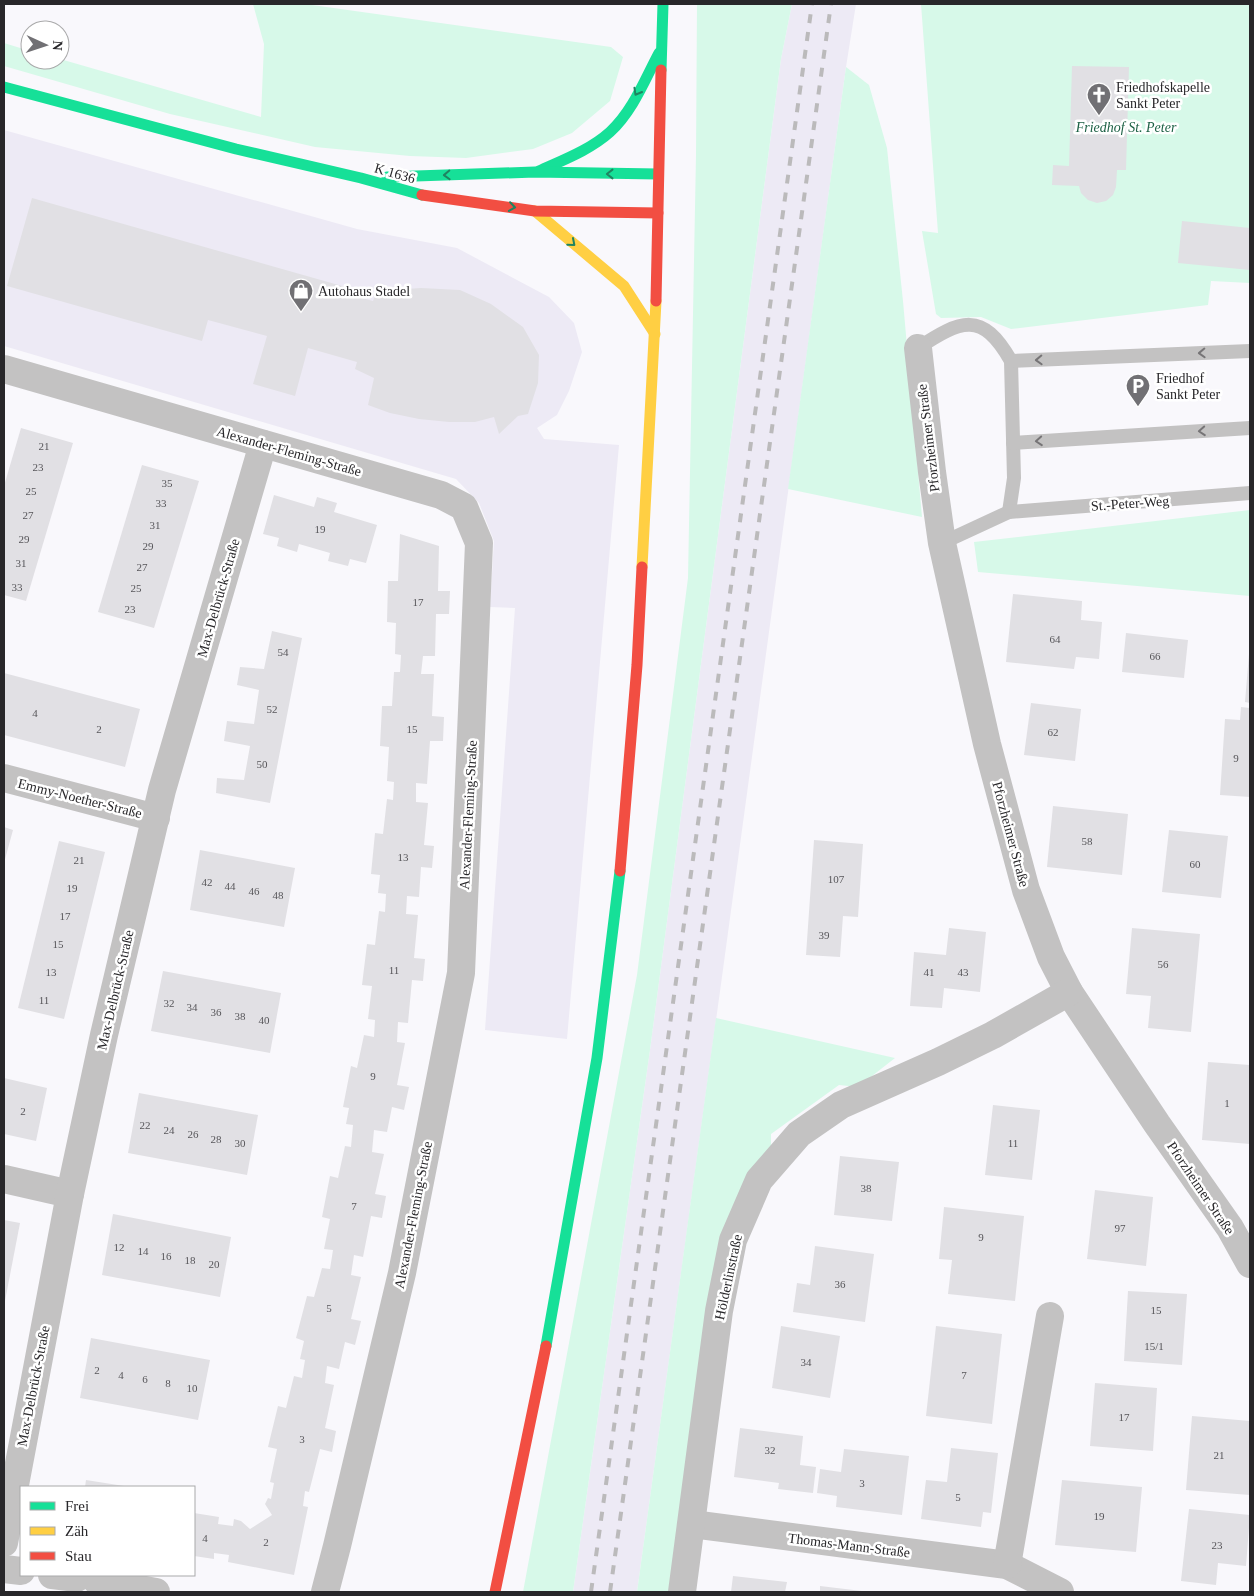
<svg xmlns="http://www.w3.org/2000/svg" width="1254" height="1596" font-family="'Times New Roman',serif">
<rect width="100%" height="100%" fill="#f9f8fc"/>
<g fill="#edeaf5">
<polygon points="792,4 856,4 846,67 721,984 637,1592 573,1592 650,1050 781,59"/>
<polygon points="4,130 357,229 457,248 549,297 574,323 582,352 569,391 557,415 537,428 544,439 619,445 567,1039 485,1030 515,608 490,607 494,541 479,503 456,479 4,346"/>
</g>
<g fill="#d7f9e9">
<polygon points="253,4 305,4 611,47 623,57 610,101 572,133 533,149 466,158 410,156 315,147 170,114 4,66 4,43 30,51 30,60 60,59 261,117 264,44"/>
<polygon points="697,4 792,4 781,59 650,1050 573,1592 523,1592 637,975 688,578 696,155"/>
<polygon points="921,4 1250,4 1250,283 1211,281 1208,305 1011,329 981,317 941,318 936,314 922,231 938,233"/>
<polygon points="846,67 869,85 887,148 903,301 922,517 788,489"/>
<polygon points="1250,510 1250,596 978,572 974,542"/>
<polygon points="716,1018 895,1058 858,1087 839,1085 771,1134 771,1148 722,1232 712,1277 669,1592 637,1592"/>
</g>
<g fill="#e1e0e4">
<polygon points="1072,66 1129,67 1126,170 1117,170 1116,187 1113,195 1106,201 1097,203 1088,200 1081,193 1079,186 1052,185 1053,165 1069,166"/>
<polygon points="32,198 349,288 347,294 373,301 377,291 421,288 460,290 491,304 523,327 539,355 538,383 528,414 518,416 499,434 494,417 475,422 449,422 419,419 390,413 368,405 374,378 355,369 357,362 308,348 295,396 253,384 267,336 208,320 202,341 7,286"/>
<polygon points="1182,221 1250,228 1250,270 1178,263"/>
<polygon points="21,428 73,443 26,601 4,595 4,486"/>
<polygon points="142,465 199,481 154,628 98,612"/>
<polygon points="274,495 314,507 317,497 337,503 334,512 377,525 366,563 350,559 348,566 328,561 330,553 299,544 297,552 277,546 279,538 263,534"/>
<polygon points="400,534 439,546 438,591 450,591 449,614 436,614 435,656 423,656 421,674 434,674 432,716 444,717 443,741 430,741 427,784 416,783 416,802 428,803 424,845 434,846 432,868 421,867 419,897 407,896 406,914 418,915 414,958 425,959 423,981 412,980 408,1023 398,1022 397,1042 405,1043 397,1085 409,1087 404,1110 392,1107 387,1132 374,1130 372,1152 384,1154 375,1194 386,1196 382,1218 371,1216 363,1257 354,1255 351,1275 361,1277 351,1319 361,1321 355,1345 345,1342 339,1369 327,1366 325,1383 334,1385 325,1428 336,1431 332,1452 320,1449 309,1492 305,1491 303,1506 308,1507 294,1575 228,1562 229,1555 214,1553 214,1559 194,1556 194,1513 219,1517 218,1524 233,1526 234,1519 241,1521 250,1529 272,1515 265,1504 268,1498 271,1499 274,1483 270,1482 277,1449 268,1447 278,1406 286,1408 294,1376 302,1378 305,1360 300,1359 304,1341 296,1338 307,1296 314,1297 322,1268 330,1269 333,1250 324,1249 330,1219 322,1217 330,1176 338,1178 345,1146 351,1147 353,1125 346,1124 349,1108 343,1107 351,1066 357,1068 364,1035 374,1037 375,1020 368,1019 372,986 362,985 367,944 375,945 379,911 385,912 386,894 378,893 380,875 371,874 375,833 383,834 387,799 393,800 394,782 387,781 389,747 380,746 382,706 392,706 394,672 400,672 401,655 395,654 396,623 387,622 388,581 398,581"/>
<polygon points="1013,594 1082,601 1081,620 1102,622 1099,659 1076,657 1074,669 1006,662"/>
<polygon points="272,631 302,638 270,803 216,793 217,778 244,780 250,746 224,741 227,721 254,724 259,690 237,685 240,667 264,669"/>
<polygon points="1126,633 1188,640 1184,678 1122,672"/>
<polygon points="1249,654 1250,654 1250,703 1245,702"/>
<polygon points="4,673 140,709 125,767 4,735"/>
<polygon points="1031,703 1081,709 1075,761 1024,755"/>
<polygon points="1241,707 1250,708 1250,797 1220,795 1225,719 1240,720"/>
<polygon points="1053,806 1128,814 1122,875 1047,867"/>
<polygon points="4,827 13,830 4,863"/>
<polygon points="1169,830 1228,836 1221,898 1162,892"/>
<polygon points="814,840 863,844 858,917 843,916 840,957 806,955"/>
<polygon points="59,841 105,852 64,1019 18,1008"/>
<polygon points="200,850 295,868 284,927 190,910"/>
<polygon points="949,928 986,932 980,992 944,988 942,1008 910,1006 914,952 946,955"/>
<polygon points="1132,928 1200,934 1191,1032 1148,1028 1151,996 1126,994"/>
<polygon points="163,971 281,993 270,1053 151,1031"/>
<polygon points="1208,1062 1250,1065 1250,1144 1202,1140"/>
<polygon points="4,1078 47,1088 36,1141 4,1134"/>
<polygon points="139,1093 258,1115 247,1175 128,1153"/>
<polygon points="993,1105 1040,1110 1032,1180 985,1175"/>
<polygon points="840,1156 899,1162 892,1221 834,1215"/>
<polygon points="1095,1190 1153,1197 1146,1266 1087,1259"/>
<polygon points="944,1207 1024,1216 1015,1301 948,1294 952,1260 939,1259"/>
<polygon points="113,1214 231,1237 220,1297 102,1275"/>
<polygon points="4,1220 20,1223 5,1301 4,1301"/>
<polygon points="815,1246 874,1254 865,1322 793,1312 797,1283 810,1285"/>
<polygon points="1128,1291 1187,1294 1182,1365 1124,1361"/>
<polygon points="781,1326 840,1336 830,1398 772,1388"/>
<polygon points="936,1326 1002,1334 992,1424 926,1416"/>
<polygon points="91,1338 210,1360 198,1420 80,1398"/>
<polygon points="1095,1383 1157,1388 1153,1451 1090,1446"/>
<polygon points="1192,1416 1250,1421 1250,1495 1186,1490"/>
<polygon points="740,1428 803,1436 800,1465 816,1467 813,1493 778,1489 779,1483 734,1477"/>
<polygon points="951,1448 998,1453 991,1513 983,1512 981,1527 921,1519 926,1480 947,1482"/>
<polygon points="844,1449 909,1456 902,1515 836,1507 837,1496 817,1493 820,1469 841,1472"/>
<polygon points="86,1480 124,1486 124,1487 85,1487"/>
<polygon points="1062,1480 1142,1487 1136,1552 1055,1545"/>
<polygon points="1189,1509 1250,1515 1246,1566 1218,1563 1216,1585 1181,1581"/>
<polygon points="733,1576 787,1582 785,1592 731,1592"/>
<polygon points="820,1586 862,1591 862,1592 820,1592"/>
</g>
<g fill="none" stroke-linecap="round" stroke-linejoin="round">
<g stroke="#c3c2c2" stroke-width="14">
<path d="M 918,348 C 961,320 982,310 1011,361 L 1014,478 L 1009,512"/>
<polyline points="1011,361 1250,351"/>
<polyline points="1013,443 1250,428"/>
<polyline points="942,543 1009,512 1250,493"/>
</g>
<g stroke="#c3c2c2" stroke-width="28">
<polyline points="918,348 932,472 942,543 987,744 1026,890 1051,957 1069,992 1157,1124 1230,1228 1250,1264"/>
<polyline points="4,369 441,495 464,507 479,543 461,973 402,1273 337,1546 325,1592"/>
<polyline points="4,778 156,818"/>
<polyline points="4,1179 70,1194"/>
<polyline points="692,1524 1007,1565 1060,1592"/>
<polyline points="4,1543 70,1194 104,1035 162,790 263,444"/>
<polyline points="1007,1565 1050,1316"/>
<polyline points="4,1569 21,1571"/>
<polyline points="52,1575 77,1578"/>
<polyline points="97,1581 156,1592"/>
<polyline points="682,1592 719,1311 733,1240 759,1180 799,1134 841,1105 938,1062 993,1035 1069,992"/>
</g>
<g stroke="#16e098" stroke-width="11">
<polyline points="661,70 663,4"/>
<polyline points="4,87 236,149 361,178 422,195"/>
<path d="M 539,171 C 563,160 590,150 610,132 C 633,111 645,79 659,53"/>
<polyline points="387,177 535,172 658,174"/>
<polyline points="546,1346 597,1058 620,871"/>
</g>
<g stroke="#ffcf43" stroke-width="11">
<polyline points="535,211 624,286 655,334"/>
<polyline points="642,567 656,301"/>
</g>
<g stroke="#f24e42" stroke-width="11">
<polyline points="422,195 535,211 658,213"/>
<polyline points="656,301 661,70"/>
<polyline points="620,871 637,665 642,567"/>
<polyline points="495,1592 546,1346"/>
</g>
<g stroke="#bbbabb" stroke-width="4" stroke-dasharray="9 9" stroke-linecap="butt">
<polyline points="591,1592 812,4"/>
<polyline points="610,1592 831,4"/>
</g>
</g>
<defs><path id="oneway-chevron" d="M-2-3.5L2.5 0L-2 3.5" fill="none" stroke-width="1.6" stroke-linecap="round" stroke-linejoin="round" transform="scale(1.25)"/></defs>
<g stroke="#1f8461">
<use href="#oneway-chevron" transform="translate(637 92) rotate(120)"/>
<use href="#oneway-chevron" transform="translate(610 174) rotate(-180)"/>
<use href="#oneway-chevron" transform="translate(447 175) rotate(178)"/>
<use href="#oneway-chevron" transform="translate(512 207) rotate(8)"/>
<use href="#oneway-chevron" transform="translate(572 243) rotate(41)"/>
</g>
<g stroke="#767476">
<use href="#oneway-chevron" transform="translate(1202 353) rotate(178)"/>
<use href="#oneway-chevron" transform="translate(1039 360) rotate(178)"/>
<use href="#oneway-chevron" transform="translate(1202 431) rotate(176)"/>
<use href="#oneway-chevron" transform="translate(1039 441) rotate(176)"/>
</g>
<defs>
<symbol id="church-pin" viewBox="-11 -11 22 30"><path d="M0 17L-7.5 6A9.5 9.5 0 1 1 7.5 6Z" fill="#717074" stroke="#fff"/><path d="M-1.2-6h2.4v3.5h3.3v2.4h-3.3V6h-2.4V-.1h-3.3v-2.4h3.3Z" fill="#fff"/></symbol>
<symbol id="shop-pin" viewBox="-11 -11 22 30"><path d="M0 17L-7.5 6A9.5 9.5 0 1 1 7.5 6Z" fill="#717074" stroke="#fff"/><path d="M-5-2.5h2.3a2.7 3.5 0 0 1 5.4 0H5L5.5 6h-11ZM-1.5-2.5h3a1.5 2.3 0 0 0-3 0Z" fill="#fff"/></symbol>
<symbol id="parking-pin" viewBox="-11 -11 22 30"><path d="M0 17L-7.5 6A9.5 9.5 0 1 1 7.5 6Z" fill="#717074" stroke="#fff"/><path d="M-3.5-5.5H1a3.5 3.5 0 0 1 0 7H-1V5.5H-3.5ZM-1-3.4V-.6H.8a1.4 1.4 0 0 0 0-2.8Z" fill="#fff"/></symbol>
</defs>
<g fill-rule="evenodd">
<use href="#church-pin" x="1085" y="81" width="28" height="38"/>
<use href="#shop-pin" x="287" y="277" width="28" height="38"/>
<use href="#parking-pin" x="1124" y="372" width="28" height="38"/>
</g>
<g text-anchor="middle" stroke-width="5" stroke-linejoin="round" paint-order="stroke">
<g font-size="11" fill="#57565a">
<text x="44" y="450">21</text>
<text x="38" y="471">23</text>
<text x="167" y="487">35</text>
<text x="31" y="495">25</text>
<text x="161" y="507">33</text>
<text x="28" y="519">27</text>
<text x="155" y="529">31</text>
<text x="320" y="533">19</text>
<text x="24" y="543">29</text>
<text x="148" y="550">29</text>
<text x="21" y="567">31</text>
<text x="142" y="571">27</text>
<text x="17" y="591">33</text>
<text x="136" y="592">25</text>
<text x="418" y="606">17</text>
<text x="130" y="613">23</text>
<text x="1055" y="643">64</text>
<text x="283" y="656">54</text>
<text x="1155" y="660">66</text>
<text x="272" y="713">52</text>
<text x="35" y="717">4</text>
<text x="99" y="733">2</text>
<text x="412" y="733">15</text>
<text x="1053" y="736">62</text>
<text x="1236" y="762">9</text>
<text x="262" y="768">50</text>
<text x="1087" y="845">58</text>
<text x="403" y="861">13</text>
<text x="79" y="864">21</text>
<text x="1195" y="868">60</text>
<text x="836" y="883">107</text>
<text x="207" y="886">42</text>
<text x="230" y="890">44</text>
<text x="72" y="892">19</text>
<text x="254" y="895">46</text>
<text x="278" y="899">48</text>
<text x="65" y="920">17</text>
<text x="824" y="939">39</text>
<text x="58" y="948">15</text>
<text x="1163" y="968">56</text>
<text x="394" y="974">11</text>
<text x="51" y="976">13</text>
<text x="929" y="976">41</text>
<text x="963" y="976">43</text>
<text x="44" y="1004">11</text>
<text x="169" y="1007">32</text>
<text x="192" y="1011">34</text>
<text x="216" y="1016">36</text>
<text x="240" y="1020">38</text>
<text x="264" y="1024">40</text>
<text x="373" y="1080">9</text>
<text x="1227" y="1107">1</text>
<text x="23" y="1115">2</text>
<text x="145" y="1129">22</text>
<text x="169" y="1134">24</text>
<text x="193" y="1138">26</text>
<text x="216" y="1143">28</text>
<text x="240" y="1147">30</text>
<text x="1013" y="1147">11</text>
<text x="866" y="1192">38</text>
<text x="354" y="1210">7</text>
<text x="1120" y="1232">97</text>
<text x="981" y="1241">9</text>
<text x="119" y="1251">12</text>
<text x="143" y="1255">14</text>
<text x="166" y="1260">16</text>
<text x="190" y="1264">18</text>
<text x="214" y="1268">20</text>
<text x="840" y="1288">36</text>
<text x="329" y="1312">5</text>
<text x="1156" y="1314">15</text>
<text x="1154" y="1350">15/1</text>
<text x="806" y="1366">34</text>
<text x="97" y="1374">2</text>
<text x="121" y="1379">4</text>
<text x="964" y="1379">7</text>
<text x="145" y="1383">6</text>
<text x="168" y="1387">8</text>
<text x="192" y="1392">10</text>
<text x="1124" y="1421">17</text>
<text x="302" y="1443">3</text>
<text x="770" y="1454">32</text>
<text x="1219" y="1459">21</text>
<text x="862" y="1487">3</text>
<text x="958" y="1501">5</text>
<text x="1099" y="1520">19</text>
<text x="205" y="1542">4</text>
<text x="266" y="1546">2</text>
<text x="1217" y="1549">23</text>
</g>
<g font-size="14" fill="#28272a" stroke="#fff" text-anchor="start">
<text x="1116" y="92">Friedhofskapelle<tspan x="1116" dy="16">Sankt Peter</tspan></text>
<text x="318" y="296">Autohaus Stadel</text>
<text x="1156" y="383">Friedhof<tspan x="1156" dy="16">Sankt Peter</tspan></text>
</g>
<g font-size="14" font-style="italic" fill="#1d6145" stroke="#fff">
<text x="1126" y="132">Friedhof St. Peter</text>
</g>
<g font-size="14" fill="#28272a" stroke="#fff">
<text transform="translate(395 173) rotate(16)" y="5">K 1636</text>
<text transform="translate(928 438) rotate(-97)" y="5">Pforzheimer Straße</text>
<text transform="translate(289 451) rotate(16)" y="5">Alexander-Fleming-Straße</text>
<text transform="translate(1130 503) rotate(-4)" y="5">St.-Peter-Weg</text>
<text transform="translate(218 598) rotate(-74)" y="5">Max-Delbrück-Straße</text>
<text transform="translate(80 798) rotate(14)" y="5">Emmy-Noether-Straße</text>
<text transform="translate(468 815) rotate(-87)" y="5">Alexander-Fleming-Straße</text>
<text transform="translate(1011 834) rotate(75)" y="5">Pforzheimer Straße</text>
<text transform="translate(115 990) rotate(-77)" y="5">Max-Delbrück-Straße</text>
<text transform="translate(1201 1188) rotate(56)" y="5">Pforzheimer Straße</text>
<text transform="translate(413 1215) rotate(-79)" y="5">Alexander-Fleming-Straße</text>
<text transform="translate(728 1277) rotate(-78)" y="5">Hölderlinstraße</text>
<text transform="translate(33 1386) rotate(-79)" y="5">Max-Delbrück-Straße</text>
<text transform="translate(849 1545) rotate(7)" y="5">Thomas-Mann-Straße</text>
</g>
</g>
<rect width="1254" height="1596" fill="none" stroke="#28272a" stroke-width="10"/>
<rect x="20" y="1486" width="175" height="90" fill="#ffffff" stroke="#a9a9aa"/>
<rect x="30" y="1502" width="25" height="8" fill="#16e098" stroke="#a9a9aa"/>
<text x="65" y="1511" font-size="15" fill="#28272a">Frei</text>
<rect x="30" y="1527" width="25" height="8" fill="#ffcf43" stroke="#a9a9aa"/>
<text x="65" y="1536" font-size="15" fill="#28272a">Zäh</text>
<rect x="30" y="1552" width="25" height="8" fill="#f24e42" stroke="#a9a9aa"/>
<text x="65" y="1561" font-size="15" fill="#28272a">Stau</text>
<g transform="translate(45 45) rotate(93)"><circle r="24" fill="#ffffff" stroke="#a9a9aa"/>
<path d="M0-4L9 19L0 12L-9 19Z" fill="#717074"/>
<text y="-8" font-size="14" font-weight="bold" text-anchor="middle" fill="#28272a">N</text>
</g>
</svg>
